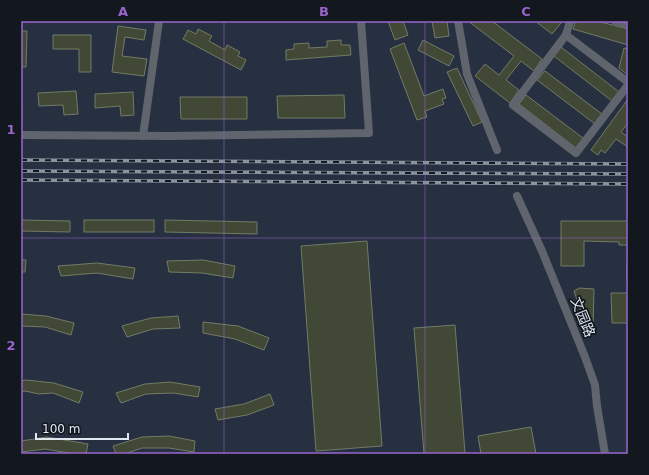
<svg xmlns="http://www.w3.org/2000/svg" width="649" height="475" font-family="'DejaVu Sans','Noto Sans SC',sans-serif">
<rect width="100%" height="100%" fill="#263040"/>
<g fill="#414835" stroke="#737b66">
<polygon points="388,21 403,21 408,35 395,40"/>
<polygon points="432,21 447,21 449,36 435,38"/>
<polygon points="468,21 492,21 542,59 534,71 521,61 506,80 519,90 510,103 475,76 485,64 499,75 514,56"/>
<polygon points="535,21 558,21 561,23 552,34"/>
<polygon points="578,21 597,21 628,29 628,45 573,29 575,22 577,22"/>
<polygon points="118,26 146,30 144,40 125,37 122,56 147,59 144,76 112,72"/>
<polygon points="198,29 212,36 209,41 225,50 227,45 240,52 238,56 246,60 241,70 183,39 188,30 196,34"/>
<polygon points="21,31 27,31 26,67 21,67"/>
<polygon points="53,35 91,35 91,72 79,72 79,49 53,49"/>
<polygon points="341,40 341,45 350,45 351,55 286,60 286,50 294,49 294,44 309,43 309,48 327,47 327,41"/>
<polygon points="423,40 454,56 449,66 418,50"/>
<polygon points="404,43 424,96 443,89 446,98 442,99 444,104 425,111 427,117 417,120 390,49"/>
<polygon points="561,47 619,92 612,101 554,56"/>
<polygon points="624,48 628,49 628,75 619,68"/>
<polygon points="457,68 482,122 473,126 447,72"/>
<polygon points="545,71 602,114 595,124 537,80"/>
<polygon points="76,91 78,114 64,115 63,105 39,106 38,93"/>
<polygon points="21,92 22,113 21,113"/>
<polygon points="133,92 134,115 121,116 120,106 95,108 95,94"/>
<polygon points="344,95 345,118 278,118 277,96"/>
<polygon points="526,95 583,138 576,148 519,104"/>
<polygon points="180,97 247,97 247,119 181,119"/>
<polygon points="628,99 628,123 621,132 628,137 628,147 616,139 605,153 601,150 598,155 591,150"/>
<polygon points="21,220 70,221 70,232 21,231"/>
<rect x="84" y="220" width="70" height="12"/>
<polygon points="165,220 257,222 257,234 165,232"/>
<polygon points="561,221 628,221 628,245 619,245 619,242 584,241 584,266 561,266"/>
<polygon points="367,241 382,446 316,451 301,246"/>
<polygon points="21,260 26,260 25,272 21,272"/>
<polygon points="203,260 235,266 233,278 202,273 169,272 167,261"/>
<rect x="627" y="262" width="1" height="18"/>
<polygon points="97,263 135,268 133,279 97,273 61,276 58,266"/>
<polygon points="579,288 594,289 593,326 586,326 574,291"/>
<polygon points="611,293 628,293 628,323 612,323"/>
<polygon points="21,314 46,316 74,323 71,335 45,327 21,326"/>
<polygon points="178,316 180,328 153,329 127,337 122,326 151,318"/>
<polygon points="203,322 238,326 269,338 264,350 235,339 203,333"/>
<polygon points="455,325 465,453 424,454 414,328"/>
<polygon points="26,380 54,383 83,392 79,403 53,393 39,394 25,391 21,392 21,381"/>
<polygon points="170,382 200,387 198,397 173,393 146,394 121,403 116,393 145,384"/>
<polygon points="270,394 274,405 247,415 218,420 215,409 244,404"/>
<polygon points="531,427 536,454 481,454 478,436"/>
<polygon points="169,436 195,441 194,452 169,448 142,448 124,454 116,454 113,446 142,437"/>
<polygon points="47,437 88,444 86,454 75,454 45,449 21,452 21,441"/>
</g>
<g fill="none" stroke-linecap="round" stroke-linejoin="round">
<g stroke="#60656d" stroke-width="8">
<polyline points="458,21 467,74 497,150"/>
<polyline points="570,21 566,35 628,82"/>
<polyline points="615,21 628,25"/>
<polyline points="566,35 513,105 576,153 628,85"/>
<polyline points="21,135 171,136 369,133 361,21"/>
<polyline points="143,136 159,21"/>
<polyline points="517,196 542,251 585,357 595,385 597,406 605,454"/>
</g>
<defs>
<g id="rail">
<polyline points="21,160 628,164"/>
<polyline points="21,171 628,174"/>
<polyline points="21,180 628,184"/>
</g>
</defs>
<use href="#rail" stroke="#8b94a0" stroke-width="3.5"/>
<use href="#rail" stroke="#13181f" stroke-width="2" stroke-dasharray="6" stroke-linecap="butt"/>
</g>
<path fill="none" stroke="#9964ce" stroke-width="1" stroke-opacity="0.55" d="M 224,21 L 224,454M 425,21 L 425,454M 21,238 L 628,238"/>
<g text-anchor="middle" stroke-width="3.5" stroke-linejoin="round" paint-order="stroke">
<g font-size="14" fill="#e0e7f1" stroke="#13181f">
<text transform="translate(583 317) rotate(68)" y="5">文园路</text>
</g>
</g>
<rect width="649" height="475" fill="none" stroke="#13181f" stroke-width="44"/>
<path d="M36 433v6h92v-6" fill="none" stroke="#e0e7f1" stroke-width="2"/>
<text x="42" y="433" font-size="12" fill="#e0e7f1" stroke="#13181f" stroke-width="3" paint-order="stroke">100 m</text>
<rect x="22" y="22" width="605" height="431" fill="none" stroke="#9964ce" stroke-width="1.5"/>
<g font-size="13" text-anchor="middle" font-weight="bold" fill="#9964ce">
<text x="123" y="16">A</text>
<text x="324" y="16">B</text>
<text x="526" y="16">C</text>
<text x="11" y="134">1</text>
<text x="11" y="350">2</text>
</g>
</svg>
